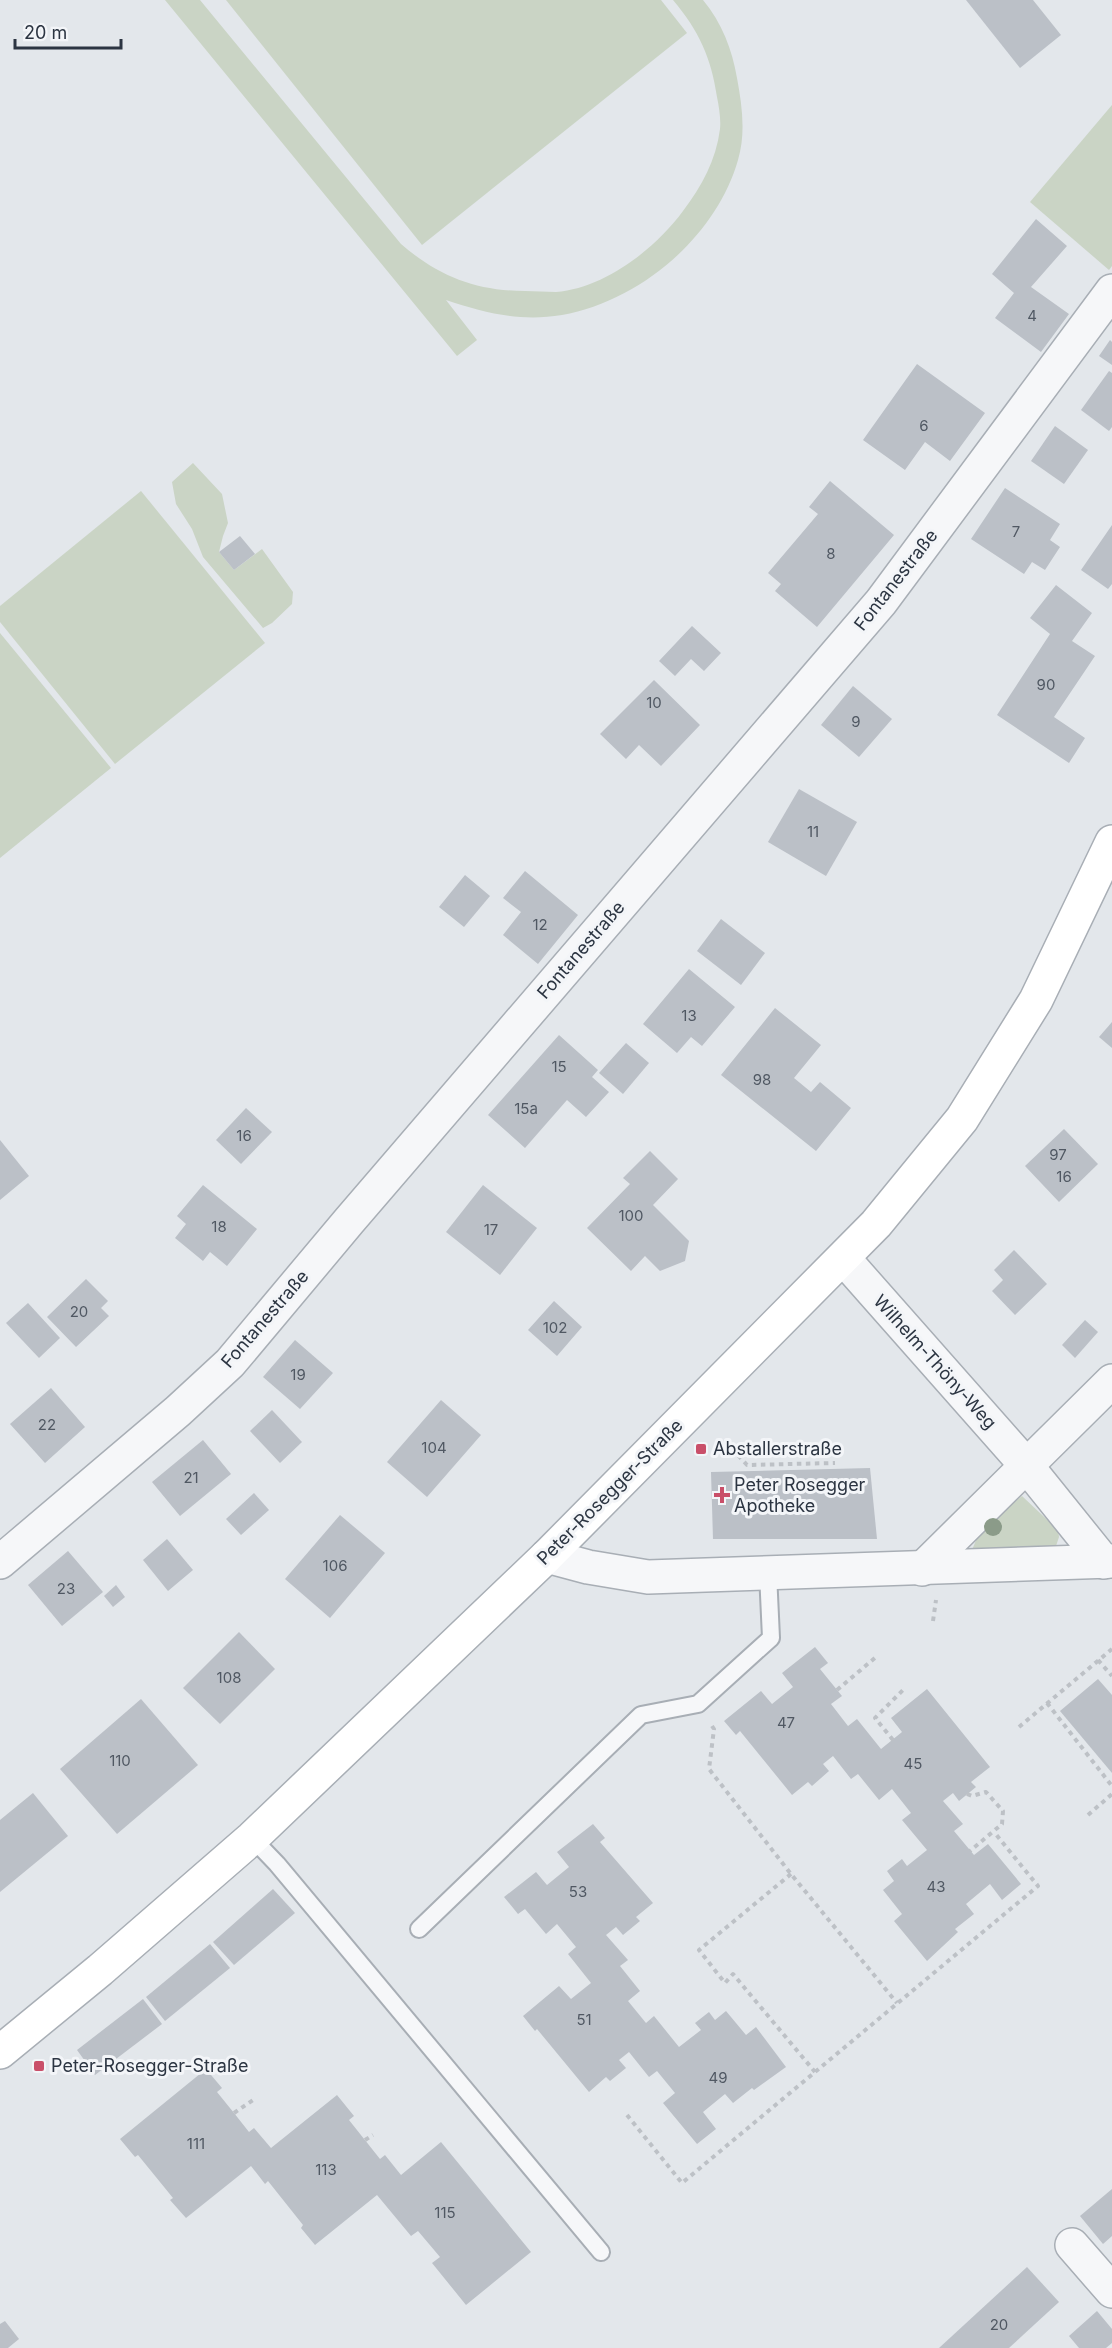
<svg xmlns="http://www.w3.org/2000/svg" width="1112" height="2348" font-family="Inter,sans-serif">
<rect width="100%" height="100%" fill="#e3e7eb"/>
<g fill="#cad4c5">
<path d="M 165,0 L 200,0 L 401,244 C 438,276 476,291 525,291 C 535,291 546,292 556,292 C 605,288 655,249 683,211 C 702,186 716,160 720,129 C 721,119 719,107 717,97 C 711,57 699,31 673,0 L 703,0 C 722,23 732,49 737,78 C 742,105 746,133 738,160 C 716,237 640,301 562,315 C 520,322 485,313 446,300 L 477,340 L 457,356 Z"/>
<polygon points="226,0 661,0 687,33 422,245"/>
<polygon points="1112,105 1112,266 1109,270 1030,202"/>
<polygon points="193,463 222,494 228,523 223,536 219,552 234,570 262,549 293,592 292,604 272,623 263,628 203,557 192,529 176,504 172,482"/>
<polygon points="141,491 265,643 115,764 0,622 0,606"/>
<polygon points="0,633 111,768 0,858"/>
<polygon points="1022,1496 1058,1530 1059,1537 1056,1546 1042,1548 972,1550 981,1528"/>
</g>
<g fill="#bbc0c7">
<polygon points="966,0 1033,0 1061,35 1020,68"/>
<polygon points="1036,219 1067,246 1031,287 1069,314 1041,352 995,318 1014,293 992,274"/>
<polygon points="1110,340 1112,342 1112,365 1099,356"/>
<polygon points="917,364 985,413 950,461 925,442 905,470 863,440"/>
<polygon points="1109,371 1112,373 1112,427 1109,431 1081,410"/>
<polygon points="1055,426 1088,450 1064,484 1031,461"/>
<polygon points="830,481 894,535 817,627 775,591 781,584 768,573 818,514 809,507"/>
<polygon points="1005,488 1060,524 1050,540 1060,547 1045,570 1032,562 1024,574 971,539"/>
<polygon points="1112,525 1112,584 1108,589 1081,570"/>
<polygon points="240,536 255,554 234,570 219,552"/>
<polygon points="1056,585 1092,613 1072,641 1095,656 1054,717 1085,738 1069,763 997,715 1050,634 1030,618"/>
<polygon points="692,626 721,653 704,671 691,659 675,676 659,661"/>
<polygon points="654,680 700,725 661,766 639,745 626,759 600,734"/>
<polygon points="853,686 892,719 859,757 821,725"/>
<polygon points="799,789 857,822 826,876 768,842"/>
<polygon points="525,871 578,915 538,964 503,935 521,912 503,898"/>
<polygon points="465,875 490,896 464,927 439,907"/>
<polygon points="721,919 765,953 741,985 697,951"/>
<polygon points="689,969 735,1007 702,1046 691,1037 677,1053 643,1024"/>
<polygon points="775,1008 821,1045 794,1078 811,1092 820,1082 851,1108 816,1151 721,1075"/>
<polygon points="1112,1022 1112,1048 1099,1037"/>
<polygon points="559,1035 598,1070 592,1077 609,1092 586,1117 567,1100 525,1148 488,1115"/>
<polygon points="626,1043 649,1063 623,1094 599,1073"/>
<polygon points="246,1108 272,1132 241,1164 216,1140"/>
<polygon points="1064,1129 1098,1164 1059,1202 1025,1166"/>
<polygon points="0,1140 29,1176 0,1200"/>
<polygon points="650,1151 678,1179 653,1205 689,1241 685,1261 660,1271 645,1256 631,1271 587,1228 630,1184 623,1178"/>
<polygon points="203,1185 257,1229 227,1266 210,1252 203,1261 175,1238 186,1224 177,1216"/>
<polygon points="483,1185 537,1228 500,1275 446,1232"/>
<polygon points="1014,1250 1047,1284 1015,1315 992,1291 1003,1280 994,1270"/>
<polygon points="86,1279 108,1301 101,1308 109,1316 76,1347 47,1317"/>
<polygon points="554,1301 582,1327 557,1356 528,1330"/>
<polygon points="28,1303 60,1338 39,1358 6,1323"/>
<polygon points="1085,1320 1098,1332 1075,1358 1062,1345"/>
<polygon points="295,1340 333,1373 300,1409 263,1377"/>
<polygon points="51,1388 85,1427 45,1463 10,1424"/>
<polygon points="441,1400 481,1435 427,1497 387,1462"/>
<polygon points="272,1410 302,1442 280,1463 250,1431"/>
<polygon points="203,1440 231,1474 180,1516 152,1482"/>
<polygon points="870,1468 877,1539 713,1539 711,1472"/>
<polygon points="254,1493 269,1510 241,1535 226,1519"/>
<polygon points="340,1515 385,1553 330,1618 285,1579"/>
<polygon points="167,1539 193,1570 168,1591 143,1560"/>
<polygon points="68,1551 103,1592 62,1626 28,1585"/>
<polygon points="116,1585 125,1597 113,1607 104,1596"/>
<polygon points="239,1632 275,1669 220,1724 183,1688"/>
<polygon points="815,1647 828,1663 820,1669 842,1696 831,1704 848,1726 857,1719 881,1749 902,1732 891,1718 927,1689 990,1767 971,1782 976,1787 959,1801 953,1793 943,1801 963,1824 954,1831 974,1855 988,1844 1021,1884 1002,1900 990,1884 966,1904 974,1914 955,1929 958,1932 927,1961 894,1921 902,1914 883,1890 894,1881 887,1871 902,1859 907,1866 927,1850 902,1820 911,1813 892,1789 879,1800 858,1774 851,1779 833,1756 823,1764 829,1771 812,1786 808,1782 792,1795 740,1731 736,1735 724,1721 761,1691 772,1704 793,1687 782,1673"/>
<polygon points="1098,1679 1112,1695 1112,1773 1060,1711"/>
<polygon points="141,1699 198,1765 117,1834 60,1769"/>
<polygon points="33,1793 68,1836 0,1892 0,1820"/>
<polygon points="593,1824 605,1838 600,1842 653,1903 636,1917 640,1921 623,1935 616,1927 606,1935 628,1960 620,1966 640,1991 628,2001 646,2023 654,2016 679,2047 701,2030 695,2023 709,2012 715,2020 726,2011 746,2035 756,2027 786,2067 754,2090 752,2088 733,2103 725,2094 703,2112 716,2129 697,2144 663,2103 675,2093 657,2071 649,2077 629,2052 619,2060 626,2068 610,2081 606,2077 589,2092 537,2029 535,2031 523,2016 559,1986 571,1999 591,1983 568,1954 576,1947 557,1924 546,1934 525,1909 518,1914 504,1897 536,1872 547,1885 569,1867 557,1852"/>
<polygon points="273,1889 295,1913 234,1965 213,1942"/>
<polygon points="210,1944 230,1968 165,2021 146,1997"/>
<polygon points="143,1999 162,2024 95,2075 77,2050"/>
<polygon points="206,2069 222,2088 217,2092 234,2113 249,2132 254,2128 271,2148 337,2095 354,2116 349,2120 380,2159 385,2155 401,2175 441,2142 531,2252 466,2305 432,2263 440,2257 418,2231 411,2236 377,2195 315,2245 301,2228 303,2225 268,2181 265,2184 251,2166 186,2218 170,2200 173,2198 138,2155 135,2157 120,2139"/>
<polygon points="1112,2189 1112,2236 1103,2244 1080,2216"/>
<polygon points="1027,2267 1059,2302 1009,2348 939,2348"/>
<polygon points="1097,2311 1112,2329 1112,2343 1106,2348 1079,2348 1069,2336"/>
<polygon points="5,2321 19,2339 8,2348 0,2348 0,2324"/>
</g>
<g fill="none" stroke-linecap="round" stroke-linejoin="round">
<defs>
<g id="lane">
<polyline points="252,1838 277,1864 601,2252"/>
<polyline points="419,1929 641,1715 698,1704 771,1638 768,1573"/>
</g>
<g id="street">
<polyline points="844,1259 1026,1465 1104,1562"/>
<polyline points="547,1556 588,1567 648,1577 1112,1561"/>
<polyline points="0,1562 178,1411 230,1363 349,1221 881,602 1112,291"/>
<polyline points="922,1569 1112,1381"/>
<polyline points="1072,2245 1112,2291"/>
</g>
<polyline id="secondary" points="0,2052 100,1970 252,1838 547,1556 876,1224 962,1119 1036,1000 1112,842"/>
</defs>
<use href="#lane" stroke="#a8aeb5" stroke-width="20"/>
<use href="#street" stroke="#a8aeb5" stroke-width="36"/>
<use href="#secondary" stroke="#a8aeb5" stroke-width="36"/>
<g stroke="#bdc1c6" stroke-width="4" stroke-dasharray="4.5 4.5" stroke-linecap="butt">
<polyline points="726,1442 747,1465 835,1463"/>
<polyline points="933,1621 936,1600"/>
<polyline points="1098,1660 1112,1676"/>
<polyline points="837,1690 876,1657"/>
<polyline points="1047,1703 1112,1786"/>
<polyline points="712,1726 714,1729 709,1769 791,1874 897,2003"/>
<polyline points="1019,1727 1112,1649"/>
<polyline points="893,1740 875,1718 904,1689"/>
<polyline points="967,1794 972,1796 986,1792 1003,1811 1002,1824 970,1851"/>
<polyline points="1088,1815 1112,1794"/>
<polyline points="791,1874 699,1950 725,1983 733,1974 815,2072"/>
<polyline points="234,2113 256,2098"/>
<polyline points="627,2115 682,2183 1038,1886 994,1832"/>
<polyline points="365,2140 373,2135"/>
</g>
<use href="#lane" stroke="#f6f7f9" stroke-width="16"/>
<use href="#street" stroke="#f6f7f9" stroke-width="33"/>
<use href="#secondary" stroke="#fff" stroke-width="33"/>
</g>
<circle fill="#8b9b89" cx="993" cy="1527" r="9"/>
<g fill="#c94f69" stroke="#f3f5f8" stroke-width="2">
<rect x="695" y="1443" width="12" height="12" rx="3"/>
<path d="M719 1486h6v6h6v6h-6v6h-6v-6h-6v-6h6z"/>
<rect x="33" y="2060" width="12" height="12" rx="3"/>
</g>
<g text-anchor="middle" stroke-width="6" stroke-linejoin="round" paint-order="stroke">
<g font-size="15" fill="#505863">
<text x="1032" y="321">4</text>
<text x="924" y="431">6</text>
<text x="1016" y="537">7</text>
<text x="831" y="559">8</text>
<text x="1046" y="690">90</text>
<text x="654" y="708">10</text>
<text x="856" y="727">9</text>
<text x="813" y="837">11</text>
<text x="540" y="930">12</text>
<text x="689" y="1021">13</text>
<text x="559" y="1072">15</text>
<text x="762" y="1085">98</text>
<text x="526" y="1114">15a</text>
<text x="244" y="1141">16</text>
<text x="1058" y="1160">97</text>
<text x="1064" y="1182">16</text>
<text x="631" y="1221">100</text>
<text x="219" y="1232">18</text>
<text x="491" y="1235">17</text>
<text x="79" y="1317">20</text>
<text x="555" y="1333">102</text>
<text x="298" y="1380">19</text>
<text x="47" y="1430">22</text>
<text x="434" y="1453">104</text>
<text x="191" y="1483">21</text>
<text x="335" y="1571">106</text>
<text x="66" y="1594">23</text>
<text x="229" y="1683">108</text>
<text x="786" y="1728">47</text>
<text x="120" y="1766">110</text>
<text x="913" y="1769">45</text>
<text x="936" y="1892">43</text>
<text x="578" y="1897">53</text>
<text x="584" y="2025">51</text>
<text x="718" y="2083">49</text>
<text x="196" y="2149">111</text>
<text x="326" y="2175">113</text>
<text x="445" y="2218">115</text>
<text x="999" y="2330">20</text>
</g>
<g font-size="18" fill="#2c3542" stroke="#f3f5f8">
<text transform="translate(896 580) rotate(-52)" y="6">Fontanestraße</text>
<text transform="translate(581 950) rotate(-49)" y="6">Fontanestraße</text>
<text transform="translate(265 1319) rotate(-49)" y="6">Fontanestraße</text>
<text transform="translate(935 1362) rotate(48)" y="6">Wilhelm-Thöny-Weg</text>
<text transform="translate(610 1492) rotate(-45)" y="6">Peter-Rosegger-Straße</text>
</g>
<g font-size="18" fill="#2c3542" stroke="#f3f5f8" text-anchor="start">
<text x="713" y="1455">Abstallerstraße</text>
<text x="734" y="1491">Peter Rosegger<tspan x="734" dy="21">Apotheke</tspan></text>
<text x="51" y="2072">Peter-Rosegger-Straße</text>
</g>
</g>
<path d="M15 39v9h106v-9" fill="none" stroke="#2c3542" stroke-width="3"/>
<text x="24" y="39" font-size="18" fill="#2c3542" stroke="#f3f5f8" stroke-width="4.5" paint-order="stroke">20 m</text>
</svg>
